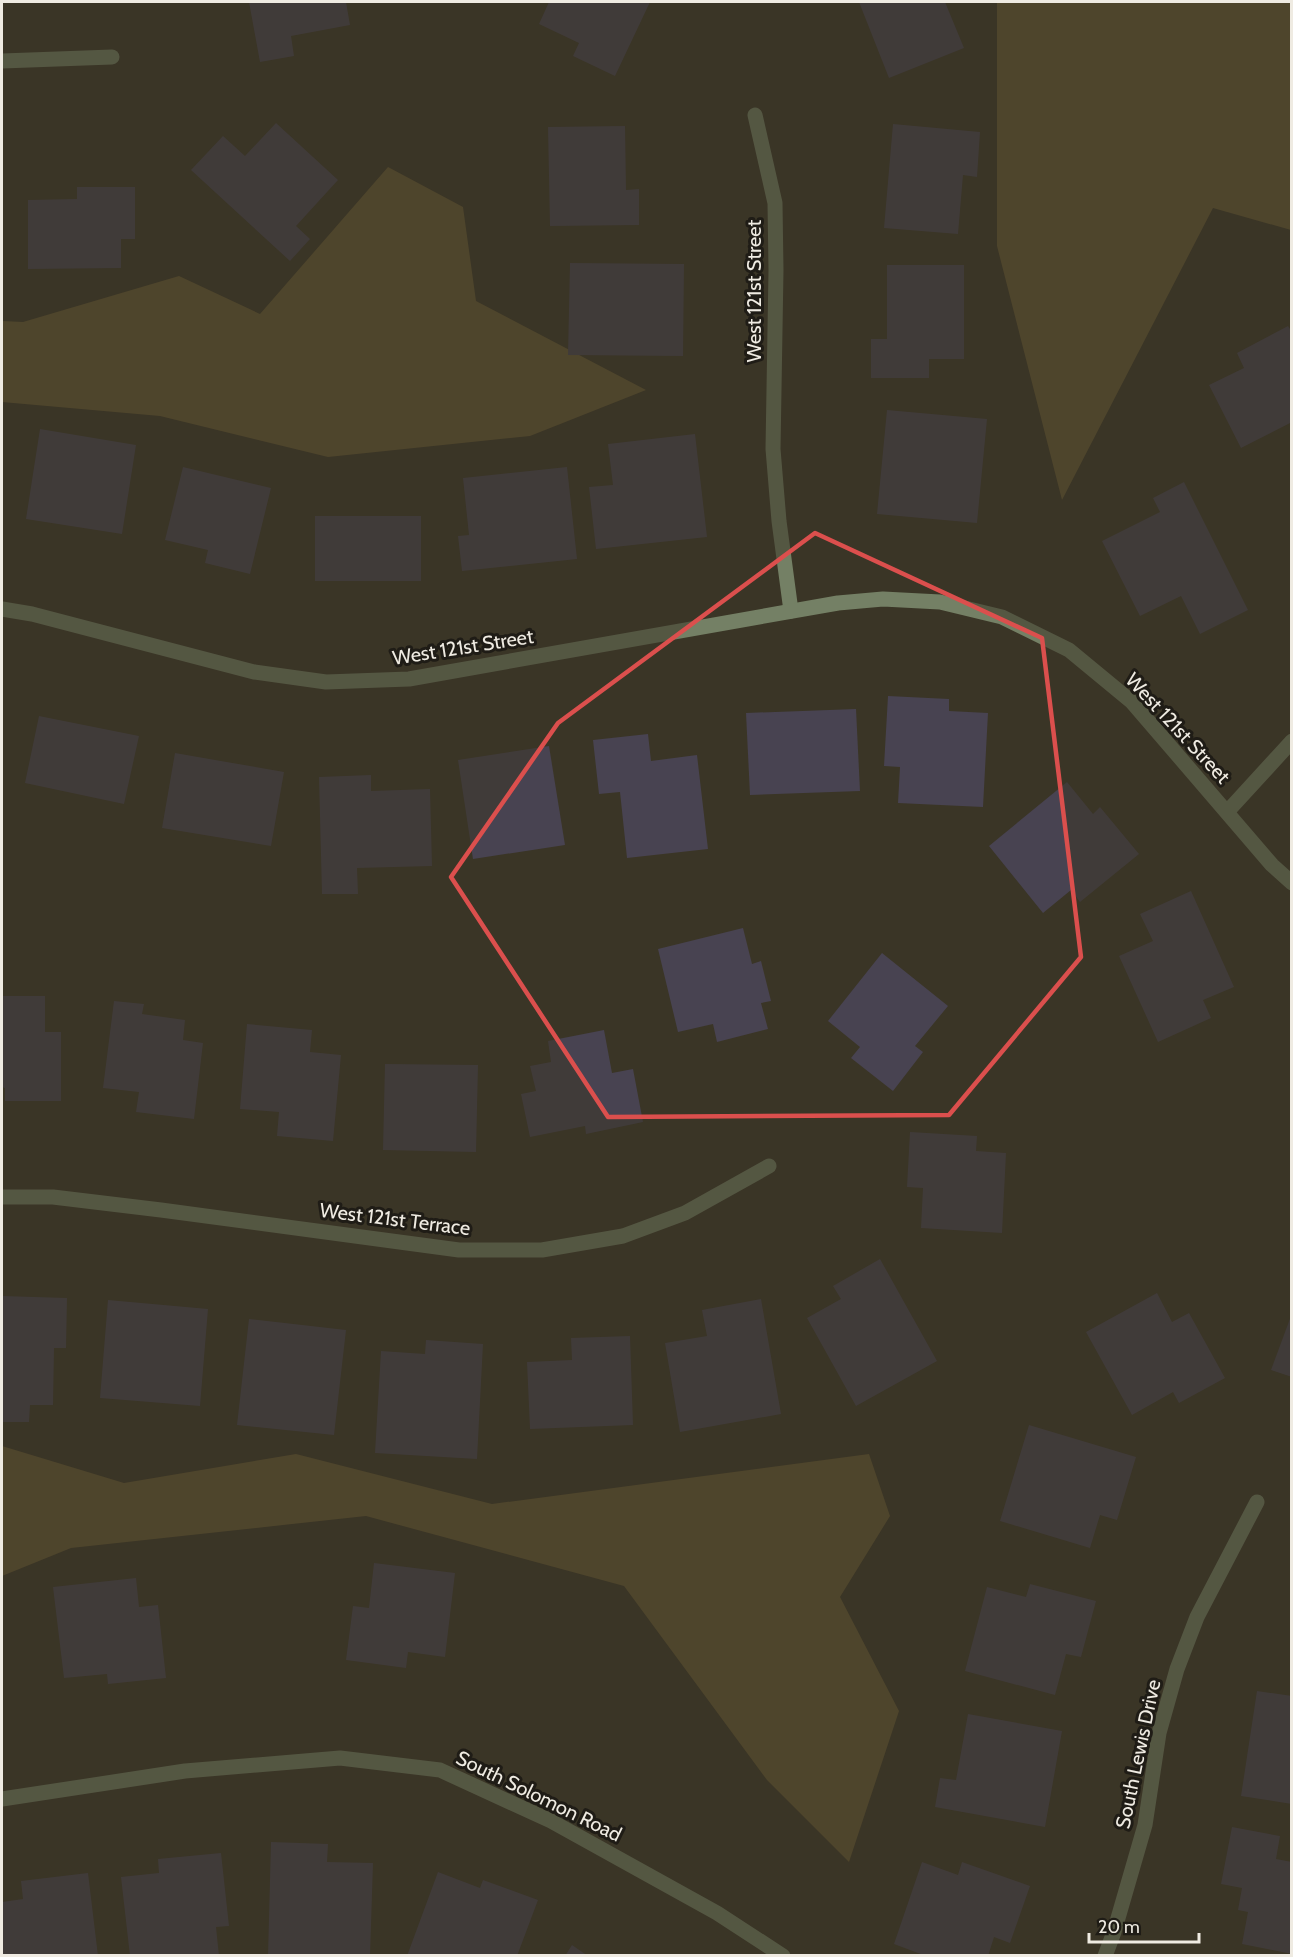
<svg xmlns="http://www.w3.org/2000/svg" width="1293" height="1957" font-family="Cabin,sans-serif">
<rect width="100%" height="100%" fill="#3a3526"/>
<g fill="#675933">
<polygon points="997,2 1291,2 1291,230 1213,208 1062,500 997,246"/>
<polygon points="388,167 463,207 476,301 646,390 530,436 328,457 160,416 2,402 2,321 23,322 179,276 260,314"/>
<polygon points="2,1446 124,1483 296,1454 492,1504 869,1454 890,1516 840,1597 899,1711 849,1862 767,1780 624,1586 366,1516 71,1548 2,1576"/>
</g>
<g fill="#484351">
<polygon points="249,2 346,2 350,25 291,36 294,56 260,62"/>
<polygon points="549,2 650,2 615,76 573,56 579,43 539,24"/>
<polygon points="859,2 945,2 964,48 889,78"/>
<polygon points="276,123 338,180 296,226 310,239 290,261 191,170 223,136 245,156"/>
<polygon points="893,124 980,132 977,177 963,175 958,234 884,228"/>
<polygon points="625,126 626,190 639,189 639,225 550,226 548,127"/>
<polygon points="77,187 135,187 135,239 121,239 121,268 28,269 28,200 77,199"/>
<polygon points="570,263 684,264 683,356 568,355"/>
<polygon points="887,265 964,265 964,359 929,359 929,378 871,378 871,339 887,339"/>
<polygon points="1288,326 1292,332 1292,422 1241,448 1209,385 1244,368 1237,353"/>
<polygon points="887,410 987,419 977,523 877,514"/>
<polygon points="40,429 136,445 122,534 26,519"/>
<polygon points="695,434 707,537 596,549 589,487 613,485 608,444"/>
<polygon points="183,467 271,488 250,574 205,563 208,550 165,540"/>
<polygon points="567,467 577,559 462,571 458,536 469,535 463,478"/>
<polygon points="1184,482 1248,610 1200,634 1181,596 1140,616 1102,541 1160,512 1153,498"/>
<rect x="315" y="516" width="106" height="65"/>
<polygon points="888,696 949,699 949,711 988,713 983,807 898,803 900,767 884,766"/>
<polygon points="856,709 860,791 750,795 746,713"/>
<polygon points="39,716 139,736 124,804 25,783"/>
<polygon points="648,734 651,761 697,755 708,849 627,858 620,792 599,794 593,740"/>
<polygon points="549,746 565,845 473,859 458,760"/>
<polygon points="175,753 284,772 271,846 162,828"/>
<polygon points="371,775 371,791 430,789 432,866 357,868 358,894 322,894 319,777"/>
<polygon points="1067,782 1093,814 1100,807 1139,854 1080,902 1071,890 1043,913 989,846"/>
<polygon points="1191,891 1234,987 1203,1000 1211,1018 1158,1042 1119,956 1153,941 1140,914"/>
<polygon points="743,928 752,964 761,961 771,1001 761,1003 768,1029 717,1042 713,1024 678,1032 658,949"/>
<polygon points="882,953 948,1006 915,1046 923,1052 893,1091 851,1058 860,1047 828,1021"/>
<polygon points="2,996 45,996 45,1032 61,1032 61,1101 5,1101 5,1088 2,1087"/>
<polygon points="114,1001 144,1004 142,1014 185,1020 183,1040 203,1043 194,1119 136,1112 139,1092 103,1088"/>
<polygon points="247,1024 312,1030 310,1052 341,1055 333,1141 277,1136 279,1112 240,1109"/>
<polygon points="604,1030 612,1073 633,1069 643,1122 586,1134 585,1126 530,1137 521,1094 536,1091 530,1066 551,1062 548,1041"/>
<polygon points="385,1064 478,1065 476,1152 383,1150"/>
<polygon points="910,1132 977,1136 976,1151 1006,1153 1002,1233 921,1228 923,1188 907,1187"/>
<polygon points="880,1259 937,1361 856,1406 807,1318 841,1299 833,1286"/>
<polygon points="1157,1293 1172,1322 1189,1313 1225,1378 1179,1403 1173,1392 1132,1415 1086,1332"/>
<polygon points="2,1296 67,1298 66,1348 54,1348 53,1405 30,1405 29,1422 2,1422"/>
<polygon points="761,1299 781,1414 680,1432 665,1343 707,1336 702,1310"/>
<polygon points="108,1300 208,1309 200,1406 100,1398"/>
<polygon points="1291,1316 1292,1316 1292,1377 1271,1370"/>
<polygon points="249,1319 346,1330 334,1435 237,1425"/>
<polygon points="630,1336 633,1425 530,1429 527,1362 572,1360 571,1338"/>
<polygon points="426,1340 483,1344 477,1459 375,1453 381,1351 425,1354"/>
<polygon points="1029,1425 1136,1457 1117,1520 1100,1515 1090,1548 1000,1521"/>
<polygon points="374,1563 455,1573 445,1657 408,1652 406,1668 346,1660 353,1606 369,1608"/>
<polygon points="136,1578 139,1607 158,1605 166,1678 108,1684 107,1674 64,1678 53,1587"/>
<polygon points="1030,1584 1096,1601 1081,1657 1066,1654 1055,1695 965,1671 987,1587 1026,1597"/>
<polygon points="1257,1691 1292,1696 1292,1804 1241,1796"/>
<polygon points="968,1714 1062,1731 1045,1827 935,1807 940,1778 956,1780"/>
<polygon points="1232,1827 1280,1836 1276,1859 1292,1862 1292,1954 1242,1944 1248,1912 1238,1910 1242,1888 1221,1884"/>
<polygon points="271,1842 328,1844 327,1862 373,1863 370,1956 268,1956"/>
<polygon points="221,1853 229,1926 216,1927 219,1956 130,1956 121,1877 159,1873 158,1859"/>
<polygon points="922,1862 958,1875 962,1862 1030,1886 1010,1943 994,1937 988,1956 926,1956 894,1944"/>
<polygon points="438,1872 480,1888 483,1880 538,1900 517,1956 407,1956"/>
<polygon points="88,1873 98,1956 2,1956 2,1902 23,1899 21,1881"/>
<polygon points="572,1945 588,1956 565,1956"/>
</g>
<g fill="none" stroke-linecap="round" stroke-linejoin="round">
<g stroke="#748065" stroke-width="15">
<polyline points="2,61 112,57"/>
<polyline points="755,115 775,203 776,270 773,449 779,521 791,611"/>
<polyline points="2,609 32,614 254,672 326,682 409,679 838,603 883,599 940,602 1002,617 1069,650 1132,702 1272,865 1292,883"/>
<polyline points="1227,812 1292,741"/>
<polyline points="2,1197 53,1197 161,1210 459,1250 542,1250 623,1236 685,1213 769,1166"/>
<polyline points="2,1799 185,1771 340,1758 440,1770 551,1821 717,1913 783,1956"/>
<polyline points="1105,1956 1114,1932 1145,1825 1159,1733 1177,1669 1197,1617 1257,1502"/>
</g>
</g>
<path d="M0 0H1293V1957H0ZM 815,533 L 1042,638 L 1081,957 L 949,1115 L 608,1117 L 451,877 L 558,723 Z" fill="#3a3526" fill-opacity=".55" fill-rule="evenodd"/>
<path fill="none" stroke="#db4f4d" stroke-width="4.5" stroke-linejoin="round" d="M 815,533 L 1042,638 L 1081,957 L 949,1115 L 608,1117 L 451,877 L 558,723 Z"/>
<g text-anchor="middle" stroke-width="6" stroke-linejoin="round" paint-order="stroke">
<g font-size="20" fill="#efebe2" stroke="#1f1c16">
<text transform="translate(754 291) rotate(-90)" y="7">West 121st Street</text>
<text transform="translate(463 647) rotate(-9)" y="7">West 121st Street</text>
<text transform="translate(1178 728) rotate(47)" y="7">West 121st Street</text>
<text transform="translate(395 1219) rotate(7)" y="7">West 121st Terrace</text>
<text transform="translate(1138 1754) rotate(-78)" y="7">South Lewis Drive</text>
<text transform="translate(539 1796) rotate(26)" y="7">South Solomon Road</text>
</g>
</g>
<rect width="1293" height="1957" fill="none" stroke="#efebe2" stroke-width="6"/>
<path d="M1089 1933v9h110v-9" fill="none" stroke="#efebe2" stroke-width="3"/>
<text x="1098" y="1933" font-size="18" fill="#efebe2" stroke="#1f1c16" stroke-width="4.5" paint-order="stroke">20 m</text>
</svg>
